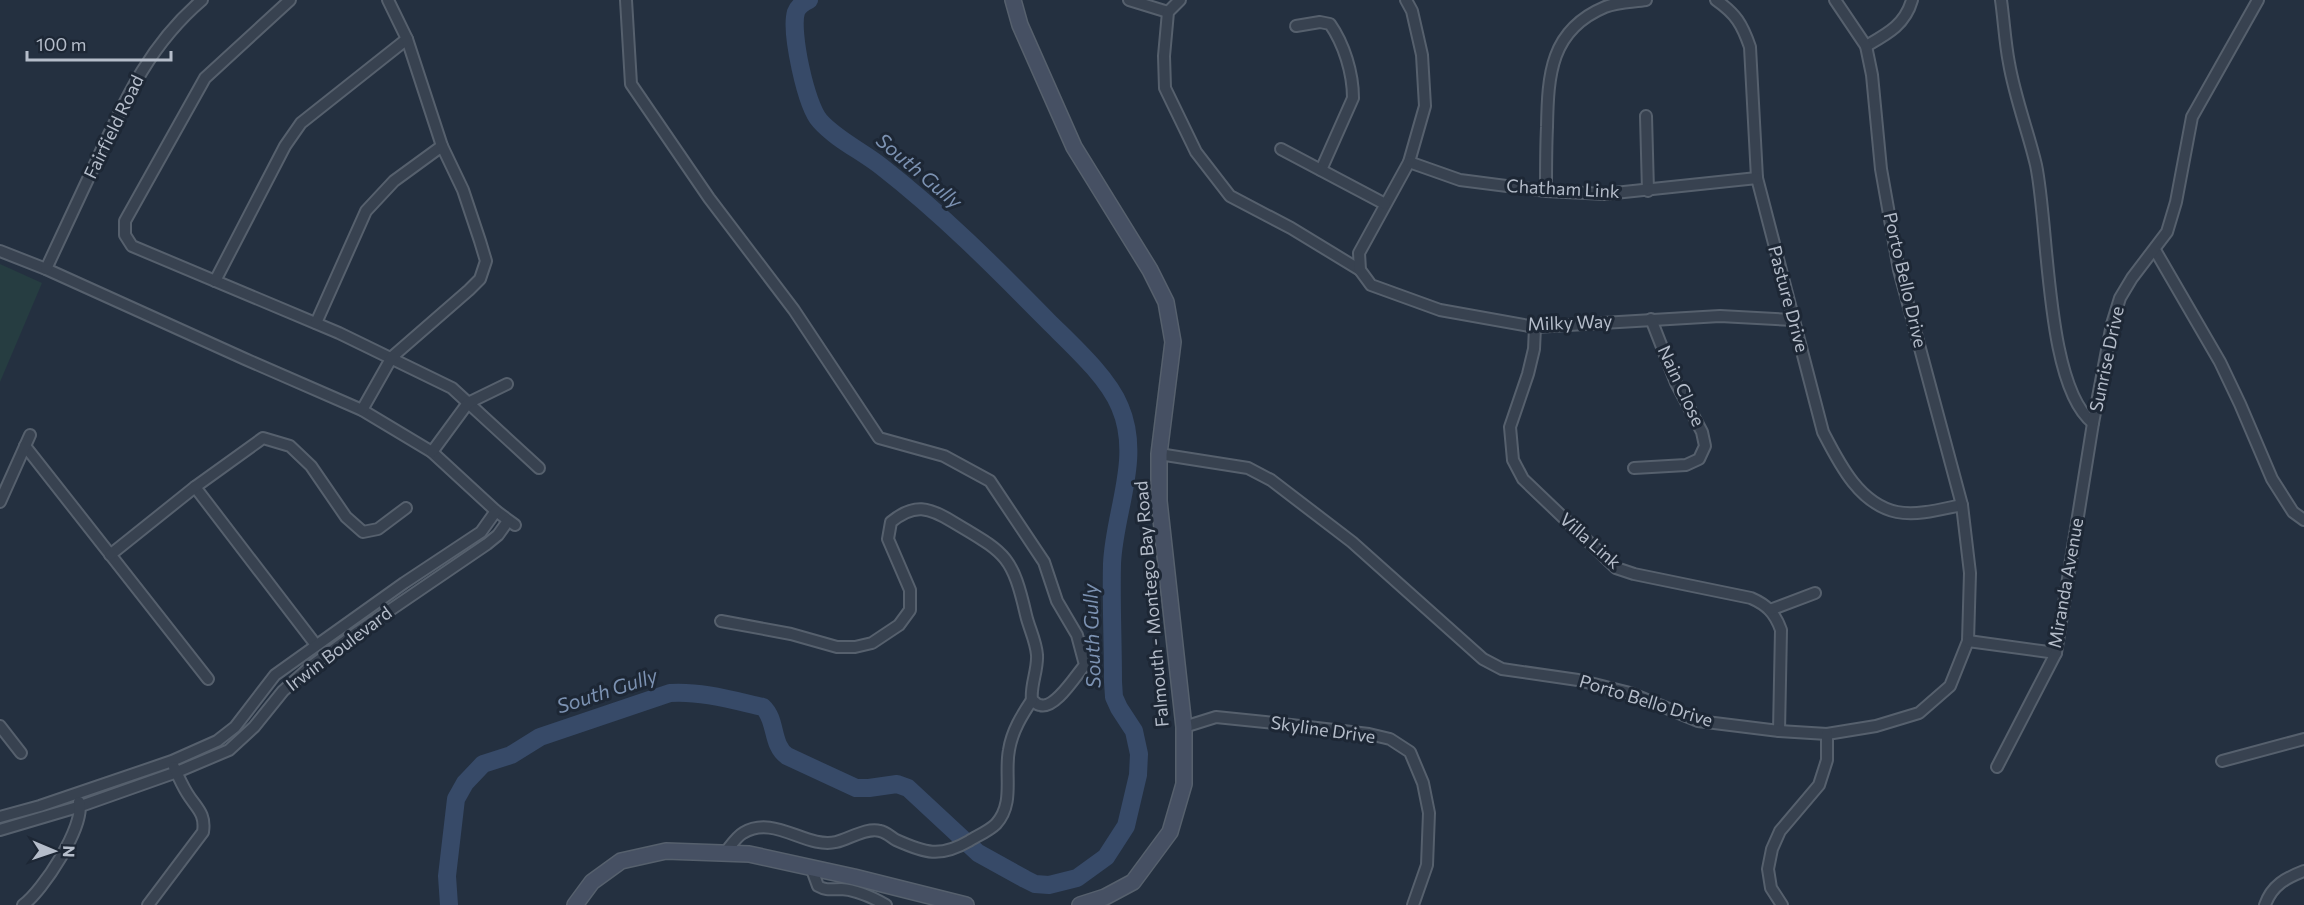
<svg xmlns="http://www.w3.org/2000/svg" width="2304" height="905" font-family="Commissioner,sans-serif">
<rect width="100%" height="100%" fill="#243040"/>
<polygon fill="#263d41" points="0,264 42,283 0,382"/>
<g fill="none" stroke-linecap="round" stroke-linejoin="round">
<path stroke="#374a68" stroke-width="18" d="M 449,905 L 447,876 L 456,799 L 465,783 L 483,764 L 511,755 L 540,737 L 670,693 C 701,691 732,700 763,707 C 777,720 771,745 787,756 L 856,788 L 869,788 L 897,784 L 908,788 L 978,853 L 1025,879 L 1035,884 L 1049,885 L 1077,878 L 1106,857 L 1126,826 L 1138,775 L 1139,754 L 1134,731 L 1119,708 L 1114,697 L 1113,682 C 1113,642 1111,603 1112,564 C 1114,512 1142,458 1120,407 C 1108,377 1071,344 1048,321 C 995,267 941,213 882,167 C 862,151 837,140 820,121 C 806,106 790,31 796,12 C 798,6 803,3 809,0"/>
<defs>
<g id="minor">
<polyline points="290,0 205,78 125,221 125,235 132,246 339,333 452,388 539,468"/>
<path d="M 626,0 L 631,84 L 709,198 L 794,310 L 879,438 L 944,456 L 990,481 L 1044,562 L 1057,601 L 1077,635 L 1085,665 C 1076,675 1055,710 1040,705 C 1037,705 1035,702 1032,700 C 1030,686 1038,670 1037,655 C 1036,641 1029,628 1026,615 C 1012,554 1005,553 953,522 C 929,507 914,503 891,522 L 888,539 L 910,590 L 910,610 L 899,625 L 872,643 L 855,647 L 837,647 L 791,634 L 721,621"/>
<polyline points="1129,0 1168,12"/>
<polyline points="1180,0 1168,12 1164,56 1165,88 1196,152 1230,196 1291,228 1360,270"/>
<polyline points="1406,0 1412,11 1422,55 1425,106 1409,162 1359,253 1360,270 1371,285 1440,310 1535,327 1720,316 1793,320"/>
<path d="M 1716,0 C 1736,14 1742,24 1750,47 L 1757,178 L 1823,432 C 1839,463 1859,504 1897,512 C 1918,516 1942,509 1962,505"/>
<path d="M 2001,0 C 2004,21 2005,43 2009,63 C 2015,98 2028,131 2036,165 C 2049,225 2045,386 2093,423"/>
<path d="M 1296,26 L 1320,22 L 1330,24 C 1344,44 1353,73 1353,98 L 1321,170"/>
<path d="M 1866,46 C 1887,34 1905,25 1912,0"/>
<polyline points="1646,116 1648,191"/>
<polyline points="1281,149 1385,204"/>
<polyline points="1409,162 1460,180 1546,191 1605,194 1757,178"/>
<path d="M 1546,191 C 1546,170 1546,148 1547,127 C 1548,75 1550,30 1605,7 C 1617,2 1633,2 1646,0"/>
<polyline points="2155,250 2220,362 2240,404 2272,479 2293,512 2304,520"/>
<polyline points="0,251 46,269 245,359 362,410 432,452 496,511 515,525"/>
<path d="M 46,269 C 62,234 79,199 95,164 C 124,102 148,46 202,0"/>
<polyline points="215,281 285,146 301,123 407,39"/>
<polyline points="316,323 366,211 394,181 442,146"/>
<path d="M 1535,327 L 1534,349 L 1528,374 L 1510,427 L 1513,460 L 1523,479 L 1616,568 L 1634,574 L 1751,598 C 1767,605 1775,613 1781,630 L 1779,731"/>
<polyline points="362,410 392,357 469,290 480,279 486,261 480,241 463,190 442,146 407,39 388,0"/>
<polyline points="25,446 208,679"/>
<polyline points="432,452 468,403 507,384"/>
<polyline points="1159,454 1248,468 1271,480 1352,542 1483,659 1502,669 1578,680 1630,693 1698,721 1779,731 1827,734 1876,726 1919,713 1950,686 1968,641 1970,573 1962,505 1899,270 1881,169 1872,75 1866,46 1835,0"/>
<polyline points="1634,468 1686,465 1699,459 1705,446 1702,432 1676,383 1651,319"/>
<polyline points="195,487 316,645"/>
<polyline points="0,502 30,435"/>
<polyline points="110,555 195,487 263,438 290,446 311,466 346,517 363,532 378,529 406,508"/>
<polyline points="1770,610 1815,593"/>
<polyline points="1968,641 2056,653"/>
<polyline points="0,726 21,753"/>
<polyline points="1184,727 1216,717 1265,722 1369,734 1390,739 1410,752 1423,783 1429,813 1427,865 1413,905"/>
<polyline points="2222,761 2304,739"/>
<polyline points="1997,767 2056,653 2093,423 2112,324 2120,298 2132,278 2167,232 2176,202 2192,117 2258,0"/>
<polyline points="0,817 40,806 172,761 217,741 235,727 275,675 404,583 481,532 496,511"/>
<polyline points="0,830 81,806 177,772 229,750 254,727 283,691 310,667 355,634 487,544 498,535 508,521"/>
<path d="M 725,853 C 730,847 736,837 743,833 C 774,814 806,849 836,842 C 849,839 867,827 880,831 C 886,832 891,837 896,840 C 925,853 940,858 969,841 C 977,836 989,831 996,824 C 1015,803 1004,775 1009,750 C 1012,731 1022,715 1032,700"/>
<path d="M 811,867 L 818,886 C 827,891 831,889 841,889 C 857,890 872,897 886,905"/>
<path d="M 23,905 C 42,892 86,825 79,802"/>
<path d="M 148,905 L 203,832 C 206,813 196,808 187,793 C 182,785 178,776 174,767"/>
<polyline points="1782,905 1771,888 1768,869 1772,849 1780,831 1819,785 1827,760 1827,734"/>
<path d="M 2265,905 C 2272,885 2286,878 2304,871"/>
</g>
<g id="secondary">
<polyline points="1013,0 1020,25 1074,147 1150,270 1166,302 1173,342 1159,454 1159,501 1184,727 1184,784 1170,832 1133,882 1105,897 1080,905"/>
<polyline points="575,905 592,882 621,861 666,851 749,854 854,877 966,905"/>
</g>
</defs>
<use href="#minor" stroke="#56606d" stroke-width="14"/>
<use href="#secondary" stroke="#56606d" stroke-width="18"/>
<use href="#minor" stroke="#384250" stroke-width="10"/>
<use href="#secondary" stroke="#465063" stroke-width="15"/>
</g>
<g text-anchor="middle" stroke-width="6" stroke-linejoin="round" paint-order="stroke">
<g font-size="18" fill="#b5bdca" stroke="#1d2735">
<text transform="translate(114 127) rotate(-64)" y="6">Fairfield Road</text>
<text transform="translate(1563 189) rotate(3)" y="6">Chatham Link</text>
<text transform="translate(1905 280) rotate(77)" y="6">Porto Bello Drive</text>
<text transform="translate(1788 299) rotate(75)" y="6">Pasture Drive</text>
<text transform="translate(1570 323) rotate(-2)" y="6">Milky Way</text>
<text transform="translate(2107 359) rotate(-78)" y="6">Sunrise Drive</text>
<text transform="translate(1681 386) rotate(65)" y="6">Nain Close</text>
<text transform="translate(1590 541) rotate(41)" y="6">Villa Link</text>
<text transform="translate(2066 583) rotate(-80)" y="6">Miranda Avenue</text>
<text transform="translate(1152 604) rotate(-95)" y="6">Falmouth - Montego Bay Road</text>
<text transform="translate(339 649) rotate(-37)" y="6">Irwin Boulevard</text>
<text transform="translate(1646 701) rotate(17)" y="6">Porto Bello Drive</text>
<text transform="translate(1323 730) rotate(8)" y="6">Skyline Drive</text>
</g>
<g font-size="20" font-style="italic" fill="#7c92b2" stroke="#1d2735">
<text transform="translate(919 171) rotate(40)" y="7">South Gully</text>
<text transform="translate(1092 636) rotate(-92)" y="7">South Gully</text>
<text transform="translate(607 691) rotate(-18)" y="7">South Gully</text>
</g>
</g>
<g transform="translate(54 851) rotate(92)" stroke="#1d2735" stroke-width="4.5" paint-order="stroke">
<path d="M0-4.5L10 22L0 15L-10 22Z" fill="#b5bdca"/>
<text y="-9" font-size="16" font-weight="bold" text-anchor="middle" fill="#b5bdca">N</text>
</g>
<path d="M27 51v9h144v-9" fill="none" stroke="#b5bdca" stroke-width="3"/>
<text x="36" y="51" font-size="18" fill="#b5bdca" stroke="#1d2735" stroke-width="4.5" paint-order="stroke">100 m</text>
</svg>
